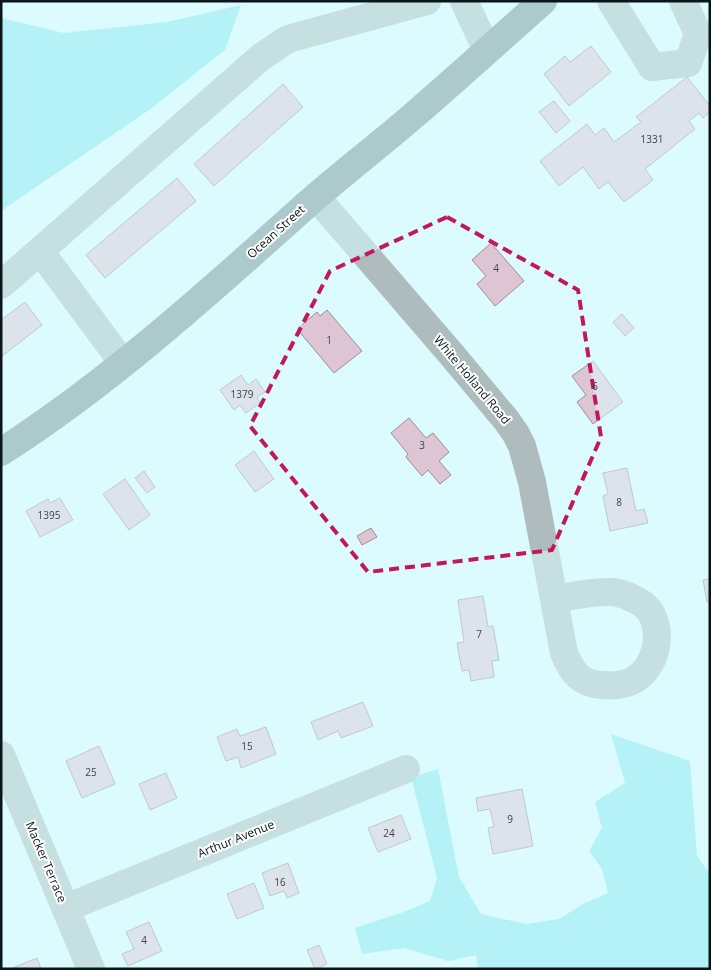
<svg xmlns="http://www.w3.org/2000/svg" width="711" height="970" font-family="'Open Sans',sans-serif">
<rect width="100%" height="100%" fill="#dbfbfe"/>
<g fill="#85e7f1">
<polygon points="241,5 225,50 152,108 1,211 1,18 64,33 167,22"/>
<polygon points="611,734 690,761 697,856 710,874 710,969 478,969 476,955 448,961 404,948 362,954 355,928 401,913 430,901 437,878 411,777 438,769 459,877 481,914 526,924 559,919 583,904 608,893 602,869 589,851 602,828 595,802 625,783"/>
</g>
<g fill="#ddc5d3" stroke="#a28b98">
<polygon points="591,46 611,72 569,106 544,74 565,56 570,62"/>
<polygon points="687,77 710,106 710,112 703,118 699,113 689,121 695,129 645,169 653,180 624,202 608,182 599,189 583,167 559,186 540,161 587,124 595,135 604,128 614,142 641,122 636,117"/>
<polygon points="283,84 303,107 214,186 194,164"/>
<polygon points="554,101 570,121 556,133 539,112"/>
<polygon points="177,178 196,201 105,278 86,255"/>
<polygon points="491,243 524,281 495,306 477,284 486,276 472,260"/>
<polygon points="25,302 42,325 1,357 1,320"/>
<polygon points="327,310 362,351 334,373 297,329 317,312 320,316"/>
<polygon points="622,314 634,328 625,336 613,322"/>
<polygon points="593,361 623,402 593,424 577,402 586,395 572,376"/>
<polygon points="241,375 248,385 256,379 265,392 257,397 260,403 246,413 240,405 234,410 220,390"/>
<polygon points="409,418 426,438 433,433 449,452 439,461 451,475 440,484 428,470 422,476 406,457 408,454 391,433"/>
<polygon points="254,451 274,479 255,492 235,465"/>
<polygon points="627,468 636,511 644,509 648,523 610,531 603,496 608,494 603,473"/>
<polygon points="144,471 155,487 147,493 135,478"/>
<polygon points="125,479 150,515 129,530 103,494"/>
<polygon points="60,498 73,520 40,537 26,511 48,499 50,503"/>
<polygon points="371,528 377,537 362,545 357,536"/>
<polygon points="710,579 710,602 707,602 703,580"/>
<polygon points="483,596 488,627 493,626 499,660 492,661 494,677 471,681 469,670 462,671 457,643 464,642 458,600"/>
<polygon points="363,702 373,726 341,738 338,731 318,740 311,722"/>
<polygon points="266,727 276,754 241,768 238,757 226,761 217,737 237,729 240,736"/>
<polygon points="99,746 115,784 82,798 66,761"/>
<polygon points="166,773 177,798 150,810 139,784"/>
<polygon points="522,789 533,846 493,854 488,828 494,827 490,809 478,811 476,798"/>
<polygon points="401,815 411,839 378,852 368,828"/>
<polygon points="288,863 299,893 287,898 284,891 270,896 262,873"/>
<polygon points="254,883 264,908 237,919 227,894"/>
<polygon points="149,922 162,951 128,966 122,954 134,949 126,932"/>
<polygon points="319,945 327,964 315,969 307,950"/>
<polygon points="37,958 41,969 10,969"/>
</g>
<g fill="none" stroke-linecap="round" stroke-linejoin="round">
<g stroke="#aebcbd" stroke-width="28">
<polyline points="464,1 487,50"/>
<polyline points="611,1 652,67 688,63 698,34 683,1"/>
<path d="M 316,197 L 452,355 L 507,421 L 516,434 L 522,446 L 532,482 L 564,653 C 572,672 580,684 602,685 C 612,686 623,685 632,681 C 657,668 664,632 649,610 C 642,601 623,593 612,592 C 592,591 573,596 554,599"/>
<polyline points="40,251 123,363"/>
<polyline points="1,285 261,57 288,39 427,1"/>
<polyline points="1,755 91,969"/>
<polyline points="66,908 406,769"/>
</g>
<path stroke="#748c8f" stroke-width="28" d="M 1,452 C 110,382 207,294 303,208 C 339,176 377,147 413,116 C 457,78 500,39 543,1"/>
</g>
<path d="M0 0H711V970H0ZM 447,217 L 578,290 L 601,437 L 552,550 L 368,572 L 250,426 L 330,271 Z" fill="#dbfbfe" fill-opacity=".55" fill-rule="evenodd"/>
<path fill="none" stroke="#c2185b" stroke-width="4" stroke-dasharray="10 6" stroke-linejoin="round" d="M 447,217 L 578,290 L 601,437 L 552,550 L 368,572 L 250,426 L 330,271 Z"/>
<g text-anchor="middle" stroke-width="4" stroke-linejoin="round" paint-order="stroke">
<g font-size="10" fill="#404246">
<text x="652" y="143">1331</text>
<text x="496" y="272">4</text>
<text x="329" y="344">1</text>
<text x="595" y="390">6</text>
<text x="242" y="398">1379</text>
<text x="422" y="449">3</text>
<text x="619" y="506">8</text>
<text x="49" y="519">1395</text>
<text x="479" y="638">7</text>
<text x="247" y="750">15</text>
<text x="91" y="776">25</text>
<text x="510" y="823">9</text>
<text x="389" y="837">24</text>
<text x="280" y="886">16</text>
<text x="144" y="944">4</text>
</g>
<g font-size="12" fill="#0b1617" stroke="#fff">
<text transform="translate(276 232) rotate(-42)" y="4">Ocean Street</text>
<text transform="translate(472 380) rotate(50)" y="4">White Holland Road</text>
<text transform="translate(236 839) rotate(-22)" y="4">Arthur Avenue</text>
<text transform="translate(46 862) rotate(67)" y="4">Macker Terrace</text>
</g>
</g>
<rect width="711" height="970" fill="none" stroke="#0b1617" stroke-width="5"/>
</svg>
